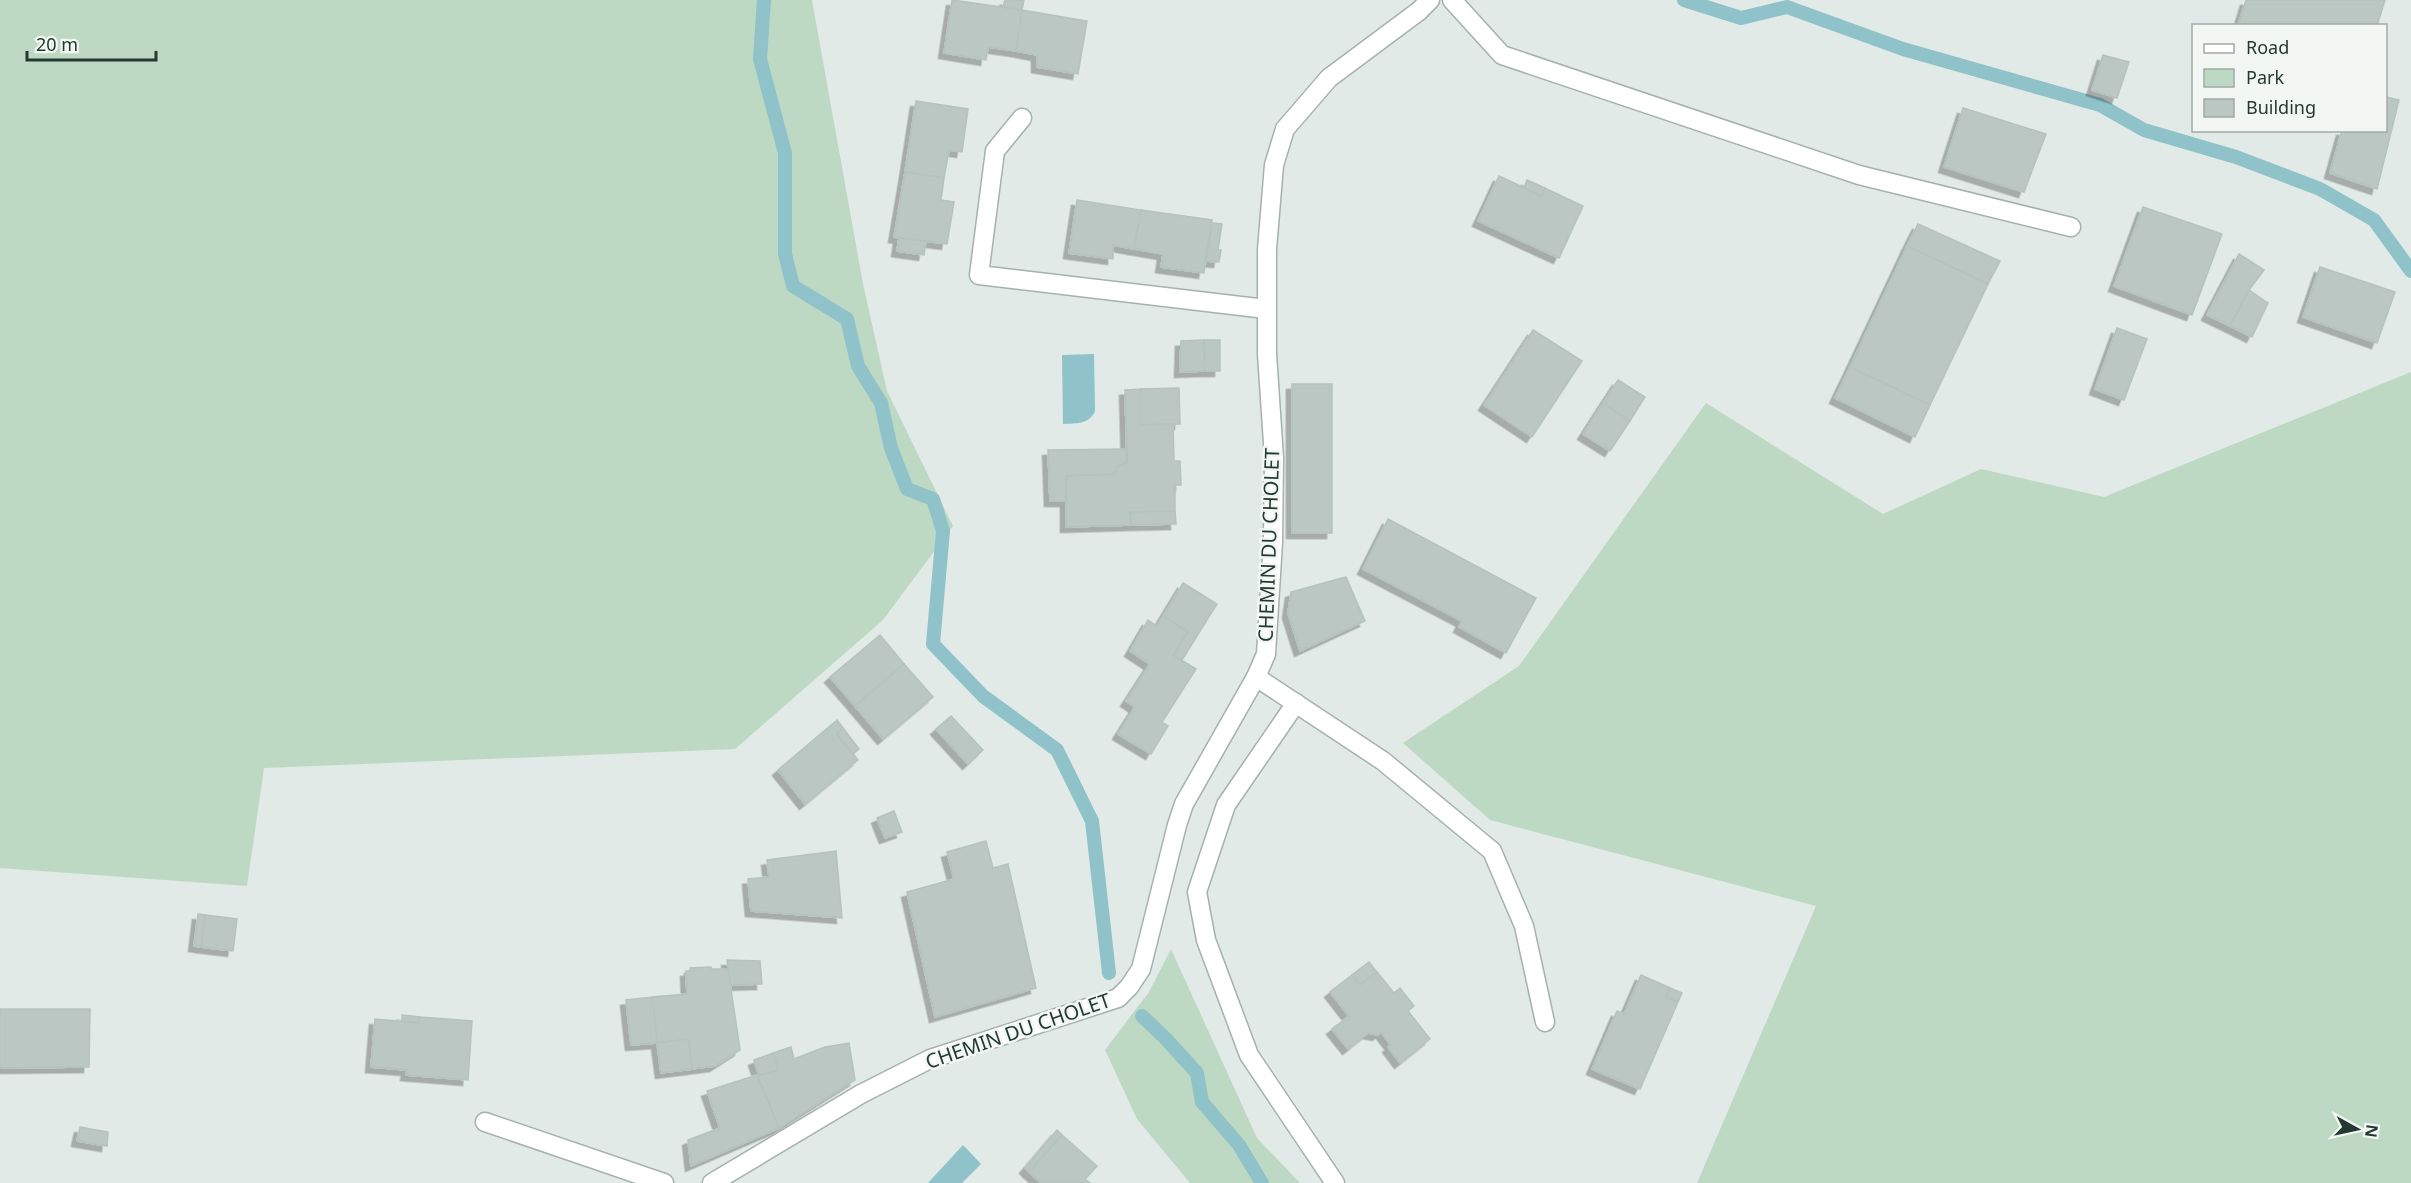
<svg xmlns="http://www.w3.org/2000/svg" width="2411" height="1183" font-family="'Noto Sans',sans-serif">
<defs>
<filter id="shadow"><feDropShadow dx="-5.5" dy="5.5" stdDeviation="0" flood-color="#0004"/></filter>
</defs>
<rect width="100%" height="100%" fill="#e1eae6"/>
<g fill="#bdd9c3">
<polygon points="0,0 812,0 863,284 887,391 953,526 883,620 735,749 264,768 247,886 0,868"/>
<polygon points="2411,372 2411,1183 1697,1183 1816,906 1490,820 1403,743 1519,666 1706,403 1883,514 1981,469 2104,497"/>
<polygon points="1171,949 1257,1138 1300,1183 1190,1183 1137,1119 1105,1050 1149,992"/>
</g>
<g fill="#8fc2c9">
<path d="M 1094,354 L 1095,411 C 1089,425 1076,423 1063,424 L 1062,355 Z"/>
<polygon points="963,1145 981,1164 962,1183 928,1183"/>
</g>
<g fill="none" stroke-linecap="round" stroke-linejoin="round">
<g stroke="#8fc2c9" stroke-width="14">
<polyline points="764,0 760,59 785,153 785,254 793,286 847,319 858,366 881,403 891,448 907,489 933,499 943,531 933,644 983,696 1057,750 1092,821 1109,973"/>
<polyline points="1684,0 1741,18 1787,7 1903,49 2100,105 2144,130 2236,157 2320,189 2374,220 2411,271"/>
<polyline points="1142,1016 1166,1039 1197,1073 1202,1102 1239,1145 1262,1183"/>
</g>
</g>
<g fill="#bac7c2" stroke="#b5c3bd" stroke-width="1.5" filter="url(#shadow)">
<polygon points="952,0 1022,10 1016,51 988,47 986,60 944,53"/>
<polygon points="1005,0 1024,0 1022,10 1003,7"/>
<polygon points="2246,0 2385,0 2377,26 2238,26"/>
<polygon points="1022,10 1087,21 1078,74 1037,67 1037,55 1016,51"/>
<polygon points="2103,55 2129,62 2117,98 2092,90"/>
<polygon points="2386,97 2399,100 2377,189 2330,173 2342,130 2386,130"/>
<polygon points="916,101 968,109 962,152 949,150 944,178 905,172"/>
<polygon points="1963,108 2046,134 2024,192 1944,167"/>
<polygon points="905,172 944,178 941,200 954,202 947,244 894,237"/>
<polygon points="1499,176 1542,196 1545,188 1583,206 1559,258 1478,221"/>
<polygon points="1527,180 1545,188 1542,196 1524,188"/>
<polygon points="1077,200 1141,210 1134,249 1113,245 1113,259 1069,253"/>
<polygon points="2143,207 2222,234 2192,315 2114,286"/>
<polygon points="1141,210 1212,220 1204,273 1161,267 1163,254 1134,249"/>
<polygon points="1212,223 1222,224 1218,250 1221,250 1219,262 1206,261"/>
<polygon points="1918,224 2000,261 1988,284 1907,246"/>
<polygon points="899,238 926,241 924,255 897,251"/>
<polygon points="1907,246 1988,284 1930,405 1850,367"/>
<polygon points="2239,254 2264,270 2249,290 2230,326 2207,315"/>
<polygon points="2320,267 2395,292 2377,343 2303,317"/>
<polygon points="2249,290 2268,303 2252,337 2230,326"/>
<polygon points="2117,328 2147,339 2124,400 2095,389"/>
<polygon points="1533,330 1582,361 1532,437 1484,405"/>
<polygon points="1204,340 1205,371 1180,372 1181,341"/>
<polygon points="1204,340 1220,340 1220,371 1205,371"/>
<polygon points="1850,367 1930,405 1915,437 1835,398"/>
<polygon points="1618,380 1645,397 1630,421 1603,403"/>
<rect x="1292" y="384" width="40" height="149"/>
<polygon points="1179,388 1180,424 1141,425 1141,389"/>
<polygon points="1141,389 1141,425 1173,424 1174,461 1180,461 1181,485 1175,485 1175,511 1130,512 1131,525 1066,527 1066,476 1115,474 1117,467 1127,462 1125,390"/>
<polygon points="1603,403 1630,421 1610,451 1583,434"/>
<polygon points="1126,449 1127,462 1117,467 1115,474 1066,476 1066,501 1050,501 1048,450"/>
<polygon points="1175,511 1176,524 1131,525 1130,512"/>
<polygon points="1388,519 1536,598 1506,653 1459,627 1462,621 1363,569"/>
<polygon points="1346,577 1365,621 1300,651 1288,613 1291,592"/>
<polygon points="1183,583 1217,604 1182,660 1173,655 1188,632 1163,616"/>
<polygon points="1163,616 1188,632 1173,655 1196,669 1162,722 1168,726 1151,754 1118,734 1135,707 1126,701 1150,664 1130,651 1148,620 1157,626"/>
<polygon points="880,635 904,664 855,706 830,677"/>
<polygon points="904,664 933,697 883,739 855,706"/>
<polygon points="951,716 983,750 968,764 936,729"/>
<polygon points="837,720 843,728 837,734 858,760 805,804 778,770"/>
<polygon points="843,728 859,749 853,754 837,734"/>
<polygon points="894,811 902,832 885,838 877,818"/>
<polygon points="986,841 993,868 1008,864 1036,988 935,1017 907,892 954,879 947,852"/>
<polygon points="836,851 842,918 751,911 748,879 769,877 767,860"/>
<polygon points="198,914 205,915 201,947 194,946"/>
<polygon points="205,915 237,919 233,951 201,947"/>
<polygon points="727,960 760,961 762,984 730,985"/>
<polygon points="1369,962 1377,972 1360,985 1352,975"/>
<polygon points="711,967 711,969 728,969 740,1050 715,1066 692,1069 688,1039 657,1043 652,997 687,994 686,971 690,971 690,968"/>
<polygon points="1377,972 1394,993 1400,988 1414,1006 1408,1011 1430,1039 1400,1063 1388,1047 1391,1045 1381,1032 1378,1035 1368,1033 1348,1049 1332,1029 1349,1016 1330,992 1352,975 1360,985"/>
<polygon points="1641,975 1670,988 1666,997 1678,1002 1640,1089 1592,1069 1617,1011 1624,1014"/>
<polygon points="1670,988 1682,993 1678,1002 1666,997"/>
<polygon points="652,997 657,1043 631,1045 626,1000"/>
<polygon points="0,1009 90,1009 89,1067 0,1068"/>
<polygon points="402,1015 420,1017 419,1023 402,1021"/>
<polygon points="420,1017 472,1021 468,1080 406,1075 407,1070 371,1067 375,1019 419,1023"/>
<polygon points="688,1039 692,1069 661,1073 657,1043"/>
<polygon points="849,1043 855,1080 779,1128 757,1075 778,1070 773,1053 791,1047 794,1059 825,1047"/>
<polygon points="773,1053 778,1070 759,1075 754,1060"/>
<polygon points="757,1075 779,1128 691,1166 688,1140 720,1128 707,1091"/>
<polygon points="80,1127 108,1132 107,1146 77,1141"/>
<polygon points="1057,1130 1062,1135 1029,1172 1025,1168"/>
<polygon points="1062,1135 1097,1166 1085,1179 1090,1183 1041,1183 1029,1172"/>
</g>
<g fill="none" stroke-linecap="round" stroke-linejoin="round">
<defs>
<g id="lane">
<polyline points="1452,0 1502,55 1859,175 2071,227"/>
<polyline points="1022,118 995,151 979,275 1266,309"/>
<polyline points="1256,677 1383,761 1492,851 1524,926 1545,1022"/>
<polyline points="1296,703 1226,805 1197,892 1206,940 1249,1055 1335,1183"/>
<polyline points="485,1122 664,1183"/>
</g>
<polyline id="street" points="712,1183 861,1094 930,1059 1118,998 1129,987 1141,969 1177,825 1184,804 1256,677 1266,654 1273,542 1274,458 1267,354 1267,249 1274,165 1285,129 1329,78 1419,11 1430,0"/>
</defs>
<use href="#lane" stroke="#a5b1ad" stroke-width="21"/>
<use href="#street" stroke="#a5b1ad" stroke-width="21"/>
<use href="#lane" stroke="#fff" stroke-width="18"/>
<use href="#street" stroke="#fff" stroke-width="18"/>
</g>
<g text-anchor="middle" stroke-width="5" stroke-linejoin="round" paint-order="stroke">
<g font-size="20" fill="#243933" stroke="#f2f7f4">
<text transform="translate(1269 545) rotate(-88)" y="7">CHEMIN DU CHOLET</text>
<text transform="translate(1018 1031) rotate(-19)" y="7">CHEMIN DU CHOLET</text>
</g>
</g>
<rect x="2192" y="24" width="195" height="108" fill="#f2f7f4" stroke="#a0aba7" stroke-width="1.5"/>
<rect x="2204" y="44" width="30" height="9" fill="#ffffff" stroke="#a0aba7" stroke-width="1.5"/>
<text x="2246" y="54" font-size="18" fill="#243933">Road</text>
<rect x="2204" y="69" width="30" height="18" fill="#bdd9c3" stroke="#a0aba7" stroke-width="1.5"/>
<text x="2246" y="84" font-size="18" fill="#243933">Park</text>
<rect x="2204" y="99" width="30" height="18" fill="#bac7c2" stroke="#a0aba7" stroke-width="1.5"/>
<text x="2246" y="114" font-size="18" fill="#243933">Building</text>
<g transform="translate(2357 1129) rotate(98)" stroke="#f2f7f4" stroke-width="4.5" paint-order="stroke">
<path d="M0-4.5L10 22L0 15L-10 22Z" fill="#243933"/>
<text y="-9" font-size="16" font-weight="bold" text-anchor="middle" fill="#243933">N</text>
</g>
<path d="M27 51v9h129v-9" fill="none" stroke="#243933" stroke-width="3"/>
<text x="36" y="51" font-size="18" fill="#243933" stroke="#f2f7f4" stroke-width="4.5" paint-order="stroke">20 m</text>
</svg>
